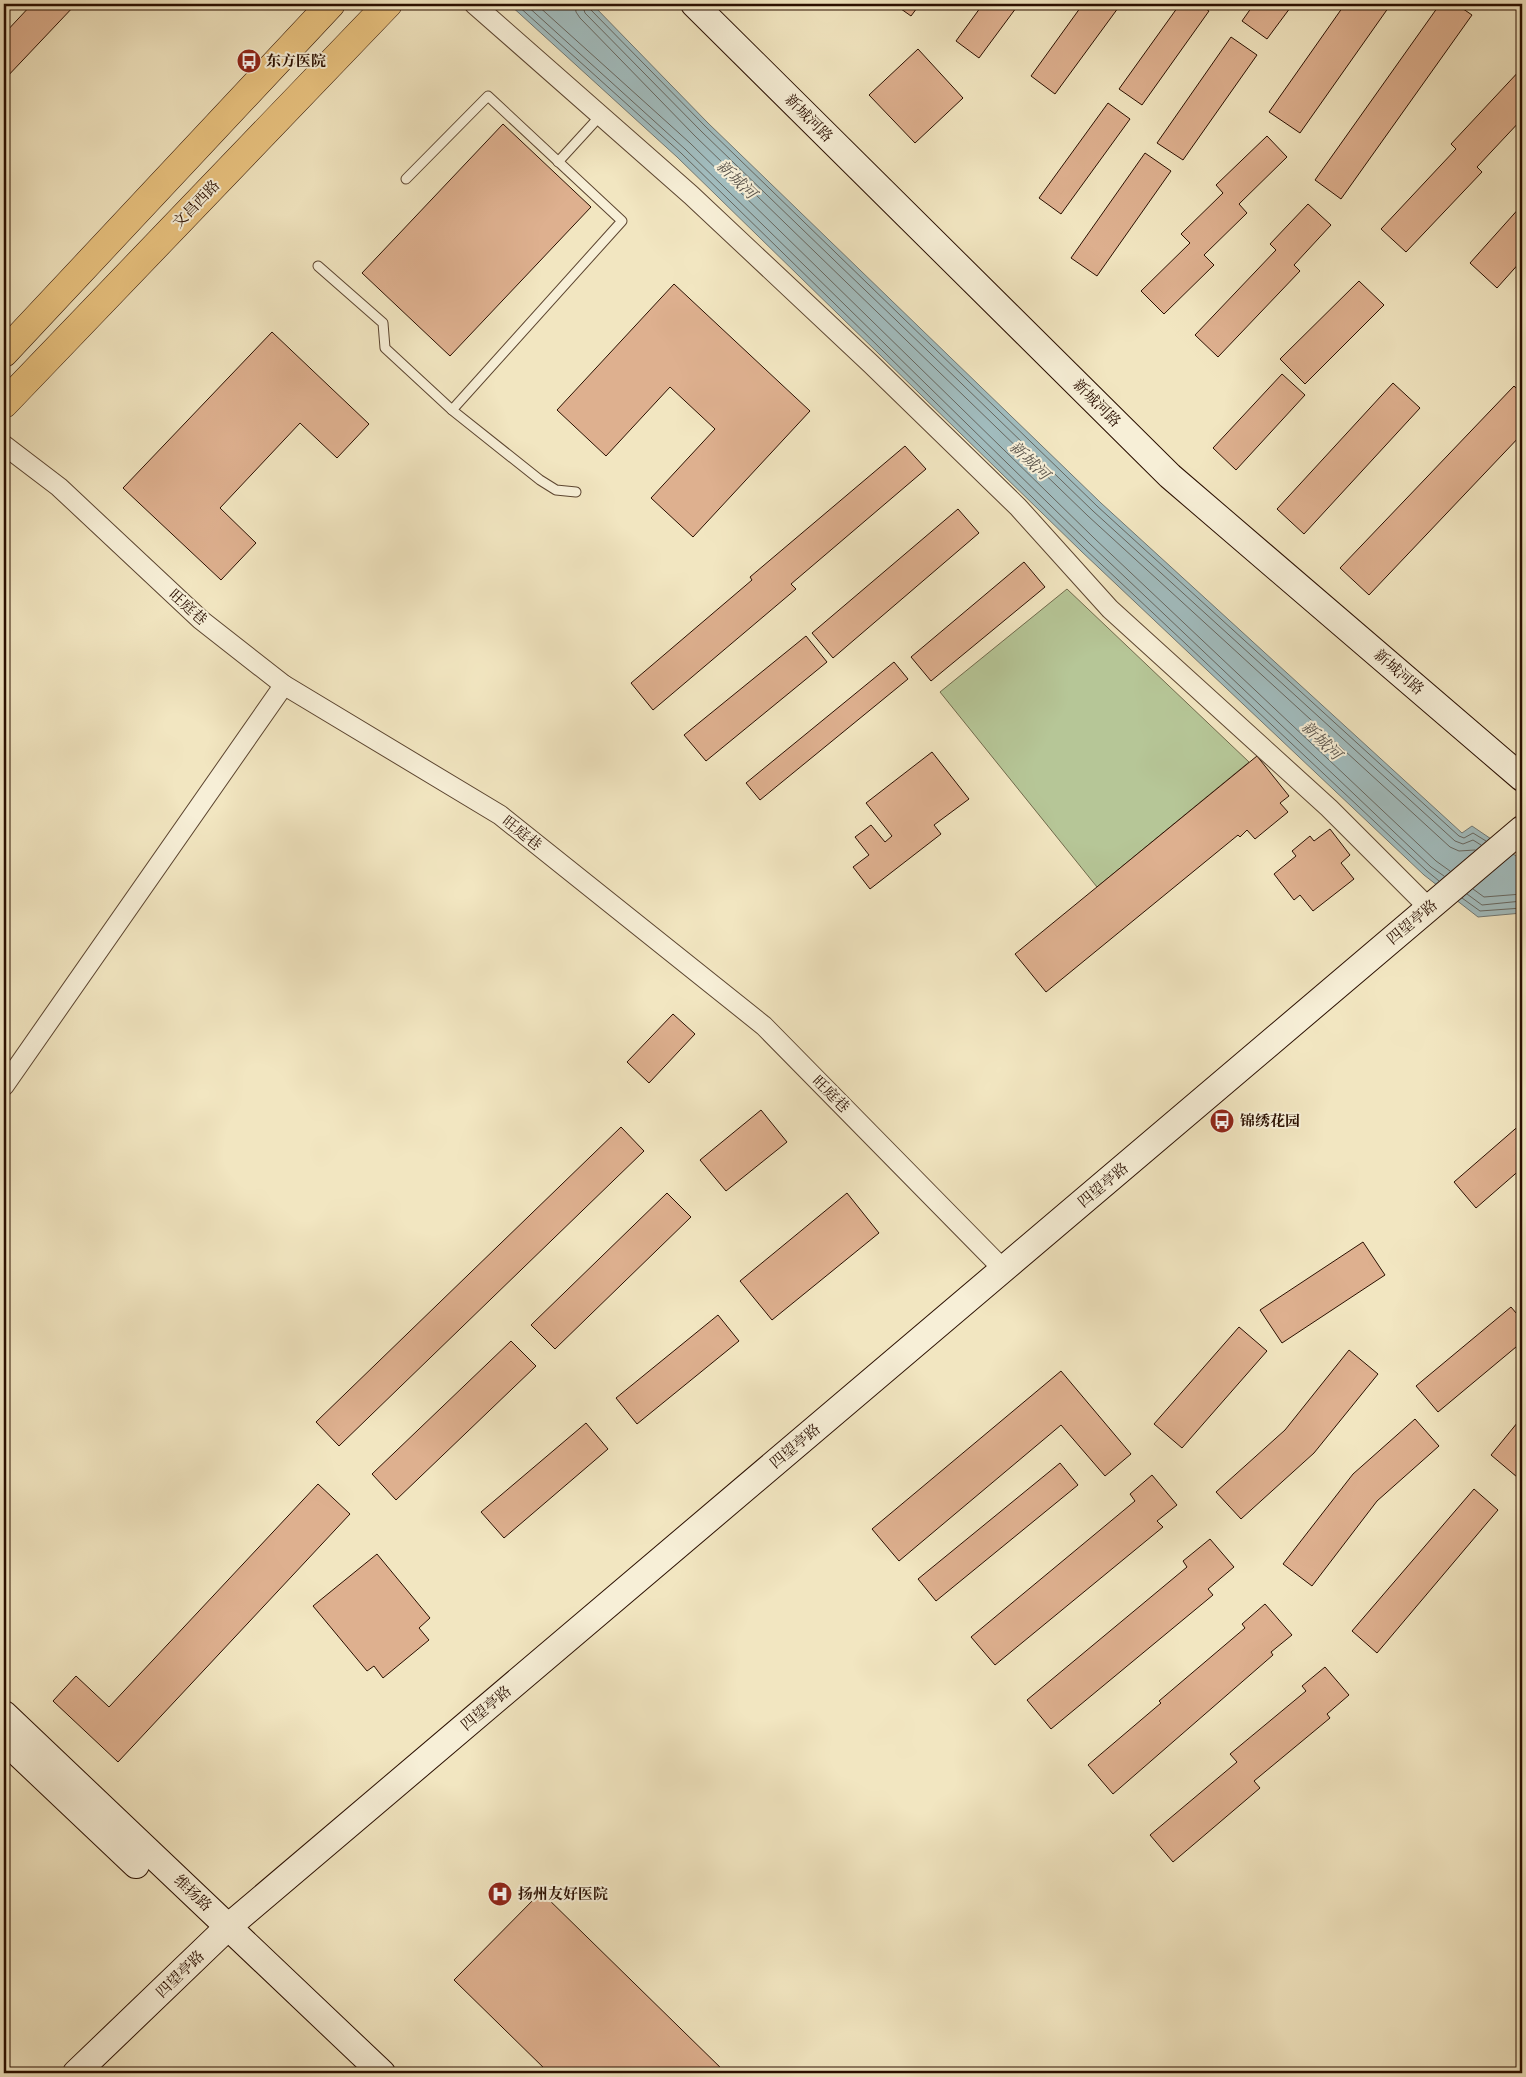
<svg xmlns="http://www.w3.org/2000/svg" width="1526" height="2077" font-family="'IM FELL Double Pica','Noto Serif SC',serif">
<rect width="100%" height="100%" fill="#f2e6c1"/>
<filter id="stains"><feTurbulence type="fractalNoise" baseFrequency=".004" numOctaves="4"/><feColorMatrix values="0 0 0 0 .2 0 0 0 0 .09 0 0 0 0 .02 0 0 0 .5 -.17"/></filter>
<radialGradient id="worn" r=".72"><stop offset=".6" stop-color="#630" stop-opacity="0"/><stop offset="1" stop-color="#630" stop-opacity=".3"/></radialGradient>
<polygon fill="#b6c697" stroke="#706a4c" points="1067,589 1249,762 1097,887 940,692"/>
<polygon fill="#a1bcbe" stroke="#717772" points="509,4 592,4 708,123 1101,503 1462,833 1472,826 1522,860 1522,913 1478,917 1424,875 1081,551 677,157"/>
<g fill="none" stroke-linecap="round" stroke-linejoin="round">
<g stroke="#66665f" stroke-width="1">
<polyline points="516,4 681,153 1084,548 1427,871 1439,881"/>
<polyline points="525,4 685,149 1089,543 1431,867 1444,876"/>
<polyline points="536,4 690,143 1094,538 1436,861 1450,871"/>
<polyline points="575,4 576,12 580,18 695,136 1088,516 1450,847 1459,851 1475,850"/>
<polyline points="582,4 585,13 701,131 1093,511 1455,841 1463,844 1473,840 1481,845"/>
<polyline points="589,4 590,9 705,126 1097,506 1459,836 1464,838 1473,833 1486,841"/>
<polyline points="1473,889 1484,897 1522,894"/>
<polyline points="1467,894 1482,905 1522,901"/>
<polyline points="1462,898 1480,911 1522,908"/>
</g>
</g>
<g fill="#deb08f" stroke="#2a0f00">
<polygon points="32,4 76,4 4,80 4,34"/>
<polygon points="894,4 920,4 911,16"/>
<polygon points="983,4 1019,4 979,58 956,41"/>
<polygon points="1083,4 1121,4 1055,94 1031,76"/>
<polygon points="1180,4 1198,4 1209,11 1142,105 1119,89"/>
<polygon points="1254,4 1293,4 1267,39 1242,21"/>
<polygon points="1345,4 1391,4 1300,133 1269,112"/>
<polygon points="1440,4 1456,4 1472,15 1341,199 1315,180"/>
<polygon points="1231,37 1257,55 1183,160 1157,143"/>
<polygon points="918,49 963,98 915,143 869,95"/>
<polygon points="1522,68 1522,119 1477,167 1482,172 1406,252 1381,229 1456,149 1451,144"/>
<polygon points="1108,103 1130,119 1061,214 1039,198"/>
<polygon points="503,124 591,207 450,356 362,273"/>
<polygon points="1267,136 1287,157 1239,204 1247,213 1204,255 1214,265 1164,314 1141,291 1190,243 1181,234 1223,193 1216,185"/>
<polygon points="1145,153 1171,171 1097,276 1071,258"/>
<polygon points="1308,204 1331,225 1294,265 1300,271 1218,357 1195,335 1276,250 1270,244"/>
<polygon points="1522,205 1522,260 1497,288 1470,263"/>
<polygon points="1359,281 1384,305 1305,384 1280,359"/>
<polygon points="674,284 810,411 693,537 651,498 715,429 670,387 606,456 557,410"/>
<polygon points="272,332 369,424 337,458 300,423 220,508 256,543 221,580 123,488"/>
<polygon points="1282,374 1305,395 1236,470 1213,448"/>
<polygon points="1393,383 1420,408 1304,534 1277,509"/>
<polygon points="1514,386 1522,394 1522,434 1369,595 1340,568"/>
<polygon points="905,446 926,469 791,584 796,589 653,710 631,683 752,580 750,577"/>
<polygon points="958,509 979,533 833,658 812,633"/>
<polygon points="1024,562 1045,587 931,681 911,657"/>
<polygon points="806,636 827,662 706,761 684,735"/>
<polygon points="894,662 908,679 760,800 746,783"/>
<polygon points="932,752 969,799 934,825 941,834 870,889 853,867 869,855 855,837 871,825 885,842 892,836 866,803"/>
<polygon points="1257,756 1289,796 1280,803 1288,812 1255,839 1247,830 1240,837 1238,835 1046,992 1015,954"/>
<polygon points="1330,829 1350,855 1341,863 1354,879 1313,911 1300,895 1294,900 1274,874 1296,856 1292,851 1310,836 1314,841"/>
<polygon points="673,1014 695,1034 649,1083 627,1062"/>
<polygon points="761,1110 787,1142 726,1191 700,1160"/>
<polygon points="1522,1123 1522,1168 1476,1208 1454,1182"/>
<polygon points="621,1127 644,1151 339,1446 316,1422"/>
<polygon points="667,1193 691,1217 555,1349 531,1325"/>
<polygon points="847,1193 879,1233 772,1320 740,1281"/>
<polygon points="1363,1242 1385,1275 1282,1343 1260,1310"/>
<polygon points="1511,1307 1522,1320 1522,1342 1438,1412 1416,1386"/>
<polygon points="718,1315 739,1341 637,1424 616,1398"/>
<polygon points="1239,1327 1267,1351 1182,1448 1154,1424"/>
<polygon points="511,1341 536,1366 396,1500 372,1474"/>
<polygon points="1349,1350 1378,1374 1314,1453 1241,1519 1216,1492 1285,1430"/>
<polygon points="1061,1371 1131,1454 1105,1476 1061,1425 899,1561 872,1529"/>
<polygon points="1522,1417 1522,1471 1517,1477 1491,1455"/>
<polygon points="1415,1419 1439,1446 1377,1501 1312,1586 1283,1564 1353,1474"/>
<polygon points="586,1423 608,1449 504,1538 481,1512"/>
<polygon points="1060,1463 1078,1485 936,1601 918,1579"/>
<polygon points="1152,1475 1177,1505 1157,1521 1163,1527 995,1665 971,1637 1135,1501 1130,1494"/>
<polygon points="318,1484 350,1514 118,1762 53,1701 76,1676 109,1707"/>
<polygon points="1474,1489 1498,1510 1377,1653 1352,1631"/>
<polygon points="1210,1539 1234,1567 1208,1589 1213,1595 1051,1729 1027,1700 1187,1567 1183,1561"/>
<polygon points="377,1554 430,1618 419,1628 429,1640 383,1678 374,1666 367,1671 313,1606"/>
<polygon points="1265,1604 1292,1635 1271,1652 1273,1655 1113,1794 1088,1765 1161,1703 1159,1701 1245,1628 1242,1624"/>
<polygon points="1325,1667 1349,1695 1327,1714 1330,1718 1254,1781 1260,1788 1173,1862 1150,1835 1237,1762 1230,1754 1306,1691 1302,1686"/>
<polygon points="541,1892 726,2073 549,2073 454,1980"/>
</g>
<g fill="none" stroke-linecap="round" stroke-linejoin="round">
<defs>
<g id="lane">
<polyline points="558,162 601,115"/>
<polyline points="406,179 488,96 622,221 452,410"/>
<polyline points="318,266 383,323 385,348 452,410 540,480 556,490 576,492"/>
</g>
<g id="street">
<polyline points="474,4 691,195 871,364 1018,507 1110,609 1329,808 1429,908"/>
<polyline points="4,445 59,487 201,620 284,685 500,815 764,1026 1003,1269"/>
<polyline points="4,1086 284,685"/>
</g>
<g id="secondary">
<polyline points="694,4 1170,476 1522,778"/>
<polyline points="4,1714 382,2073"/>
<polyline points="4,1740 136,1865"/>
<polyline points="76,2073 228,1927 1522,829"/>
</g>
<g id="primary">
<polyline points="4,353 331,4"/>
<polyline points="4,404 388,4"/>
</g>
</defs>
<use href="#lane" stroke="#5c4530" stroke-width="11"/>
<use href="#street" stroke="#5c4530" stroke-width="21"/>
<use href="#secondary" stroke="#2a0f00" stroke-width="28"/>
<use href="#primary" stroke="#2a0f00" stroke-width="29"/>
<use href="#lane" stroke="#f7efd7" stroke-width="9"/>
<use href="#street" stroke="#f7efd7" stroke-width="19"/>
<use href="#secondary" stroke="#f7efd7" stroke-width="26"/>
<use href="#primary" stroke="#e9c380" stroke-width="28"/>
</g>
<defs>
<symbol id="bus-disc" viewBox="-11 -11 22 22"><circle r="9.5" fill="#8f2418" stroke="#f7efd7"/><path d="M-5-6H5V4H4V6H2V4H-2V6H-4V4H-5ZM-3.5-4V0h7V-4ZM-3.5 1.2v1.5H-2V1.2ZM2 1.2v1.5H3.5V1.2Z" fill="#fff"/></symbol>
<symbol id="hospital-disc" viewBox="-11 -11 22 22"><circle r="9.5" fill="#8f2418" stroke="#f7efd7"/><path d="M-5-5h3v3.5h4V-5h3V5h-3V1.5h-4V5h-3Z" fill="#fff"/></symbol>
</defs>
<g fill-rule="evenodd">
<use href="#bus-disc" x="235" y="47" width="28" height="28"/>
<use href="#bus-disc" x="1208" y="1107" width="28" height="28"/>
<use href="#hospital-disc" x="486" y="1880" width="28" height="28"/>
</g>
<g text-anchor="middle" stroke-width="4" stroke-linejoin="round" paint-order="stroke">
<g font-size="15" font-weight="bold" fill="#2a0f00" stroke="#f7efd7" text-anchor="start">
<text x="266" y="66">东方医院</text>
<text x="1240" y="1126">锦绣花园</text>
<text x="518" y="1899">扬州友好医院</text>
</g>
<g font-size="15" fill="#2a0f00" stroke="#f7efd7">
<text transform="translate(809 118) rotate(45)" y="5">新城河路</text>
<text transform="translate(196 204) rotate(-46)" y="5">文昌西路</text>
<text transform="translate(1097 403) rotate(45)" y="5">新城河路</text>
<text transform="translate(188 607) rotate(42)" y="5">旺庭巷</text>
<text transform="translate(1399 672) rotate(41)" y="5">新城河路</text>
<text transform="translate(522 833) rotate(39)" y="5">旺庭巷</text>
<text transform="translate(1412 922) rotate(-40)" y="5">四望亭路</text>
<text transform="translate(831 1094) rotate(45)" y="5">旺庭巷</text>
<text transform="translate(1103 1185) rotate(-40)" y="5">四望亭路</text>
<text transform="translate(795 1446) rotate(-40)" y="5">四望亭路</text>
<text transform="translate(486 1708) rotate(-40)" y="5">四望亭路</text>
<text transform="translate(193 1893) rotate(43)" y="5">维扬路</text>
<text transform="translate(180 1974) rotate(-44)" y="5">四望亭路</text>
</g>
<g font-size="16" font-style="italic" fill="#5a544c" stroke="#f7efd7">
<text transform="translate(737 179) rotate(44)" y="6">新城河</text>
<text transform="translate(1030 460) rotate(44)" y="6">新城河</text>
<text transform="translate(1322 740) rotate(44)" y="6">新城河</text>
</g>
</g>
<rect width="1526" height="2077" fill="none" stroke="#f2e6c1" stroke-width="20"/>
<rect x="5" y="5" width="1516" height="2067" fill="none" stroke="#2a0f00" stroke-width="2.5"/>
<rect x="10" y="10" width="1506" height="2057" fill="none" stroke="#2a0f00"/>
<rect width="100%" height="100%" filter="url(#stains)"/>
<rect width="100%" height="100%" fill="url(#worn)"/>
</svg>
